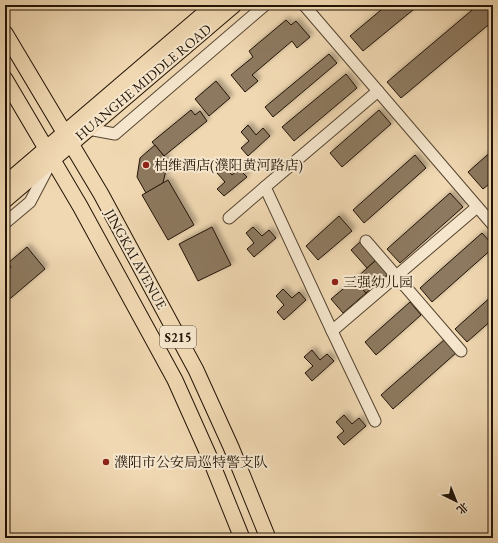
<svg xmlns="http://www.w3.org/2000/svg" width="498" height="543" font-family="'EB Garamond','Noto Serif SC',serif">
<defs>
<filter id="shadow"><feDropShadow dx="3.5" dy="-3.5" stdDeviation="2" flood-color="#0004"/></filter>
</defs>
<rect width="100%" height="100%" fill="#f0d8b2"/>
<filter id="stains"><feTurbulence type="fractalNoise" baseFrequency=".005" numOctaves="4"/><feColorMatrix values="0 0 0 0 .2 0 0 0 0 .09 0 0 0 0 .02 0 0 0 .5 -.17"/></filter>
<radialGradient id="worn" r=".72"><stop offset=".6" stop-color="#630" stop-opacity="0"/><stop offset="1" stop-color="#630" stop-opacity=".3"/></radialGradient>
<g fill="#8d795f" stroke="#211305" filter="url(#shadow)">
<polygon points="387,5 419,5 363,51 350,36"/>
<polygon points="478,5 493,5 493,21 401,98 387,82"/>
<polygon points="286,20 291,25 296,21 310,37 297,48 292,41 252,75 258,81 245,92 231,75 253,57 249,51"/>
<polygon points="329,54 337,63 273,117 265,107"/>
<polygon points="346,74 357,88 294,141 282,127"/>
<polygon points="216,81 230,98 209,116 195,99"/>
<polygon points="191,110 195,115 200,111 207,121 164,156 152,142"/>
<polygon points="379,110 391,124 342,167 330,153"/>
<polygon points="248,125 256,135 263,128 270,136 248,156 241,148 249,141 241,132"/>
<polygon points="155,145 168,161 163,183 146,193 137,177 140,158"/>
<polygon points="493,150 493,181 483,189 468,172"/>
<polygon points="415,155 426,168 364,223 353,210"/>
<polygon points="224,166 232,175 239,169 247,177 224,196 217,189 225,182 217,173"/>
<polygon points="168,180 194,225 168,240 142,195"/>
<polygon points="450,193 463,207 400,263 387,249"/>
<polygon points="339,216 352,231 318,260 306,246"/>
<polygon points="212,227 231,265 198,281 179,244"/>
<polygon points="253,227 262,236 269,230 276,238 254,257 247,249 254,243 246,233"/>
<polygon points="482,233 493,245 493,248 432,302 420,288"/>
<polygon points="360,242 376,260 367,268 351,250"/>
<polygon points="27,247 45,269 5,303 5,272 11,267 8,263"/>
<polygon points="376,260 388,274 366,293 354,280"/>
<polygon points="354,280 366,293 343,313 331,299"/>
<polygon points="283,289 292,298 299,292 306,300 284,320 277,312 284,305 276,296"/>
<polygon points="493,295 493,319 467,342 455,329"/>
<polygon points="410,302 421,315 376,355 365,342"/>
<polygon points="444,340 456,353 393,409 381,395"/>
<polygon points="312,350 320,360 327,354 334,361 312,381 305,373 313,366 304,357"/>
<polygon points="344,415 352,424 359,418 366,426 344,445 337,437 344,431 336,422"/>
</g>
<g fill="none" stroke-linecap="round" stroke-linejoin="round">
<defs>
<g id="minor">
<polyline points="304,5 493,225"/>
<polyline points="88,129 115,134 265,5"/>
<polyline points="229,218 265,187"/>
<polyline points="5,223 30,202 50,164"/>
<polyline points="366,241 461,351"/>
<polyline points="332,331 477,207"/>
<polyline points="375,421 332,331 265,187 378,91"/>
</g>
<g id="major">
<polyline points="5,33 101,194 196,370 231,447 268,538"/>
<polyline points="5,79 80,206 175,380 209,456 242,538"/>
<polyline points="5,184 214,5"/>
<polyline points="5,200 234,5"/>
</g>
</defs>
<use href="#minor" stroke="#554430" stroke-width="13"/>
<use href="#major" stroke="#211305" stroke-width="17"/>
<use href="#minor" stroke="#f5e6cd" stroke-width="11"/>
<use href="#major" stroke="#f0d8b2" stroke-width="15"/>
</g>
<g fill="#8f2418" stroke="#f5e6cd" stroke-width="1.5">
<circle cx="146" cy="165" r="4"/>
<circle cx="335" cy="282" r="4"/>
<circle cx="106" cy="462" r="4"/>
</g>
<g text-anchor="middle" stroke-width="4" stroke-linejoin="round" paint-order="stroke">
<rect fill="#f5e6cd" stroke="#615241" stroke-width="1" x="160" y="326" width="36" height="22" rx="3"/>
<g font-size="13" font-weight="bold" fill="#211305">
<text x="178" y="342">S215</text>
</g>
<g font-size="14" fill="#211305" stroke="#f5e6cd">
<text transform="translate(143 82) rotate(-40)" y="5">HUANGHE MIDDLE ROAD</text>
<text transform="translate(136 259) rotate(61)" y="5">JINGKAI AVENUE</text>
</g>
<g font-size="14" fill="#211305" stroke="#f5e6cd" text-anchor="start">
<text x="154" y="170">柏维酒店(濮阳黄河路店)</text>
<text x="343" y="287">三强幼儿园</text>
<text x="114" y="467">濮阳市公安局巡特警支队</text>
</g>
</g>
<rect width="498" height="543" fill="none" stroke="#f0d8b2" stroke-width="20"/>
<rect x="6" y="6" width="486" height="531" fill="none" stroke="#211305" stroke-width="2"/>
<rect x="10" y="10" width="478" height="523" fill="none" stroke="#211305"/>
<g transform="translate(456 501) rotate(137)" stroke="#f5e6cd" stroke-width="3" paint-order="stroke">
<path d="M0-3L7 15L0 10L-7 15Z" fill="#211305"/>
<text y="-6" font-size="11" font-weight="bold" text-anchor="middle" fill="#211305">北</text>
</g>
<rect width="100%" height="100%" filter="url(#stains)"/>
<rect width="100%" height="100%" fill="url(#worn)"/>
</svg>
